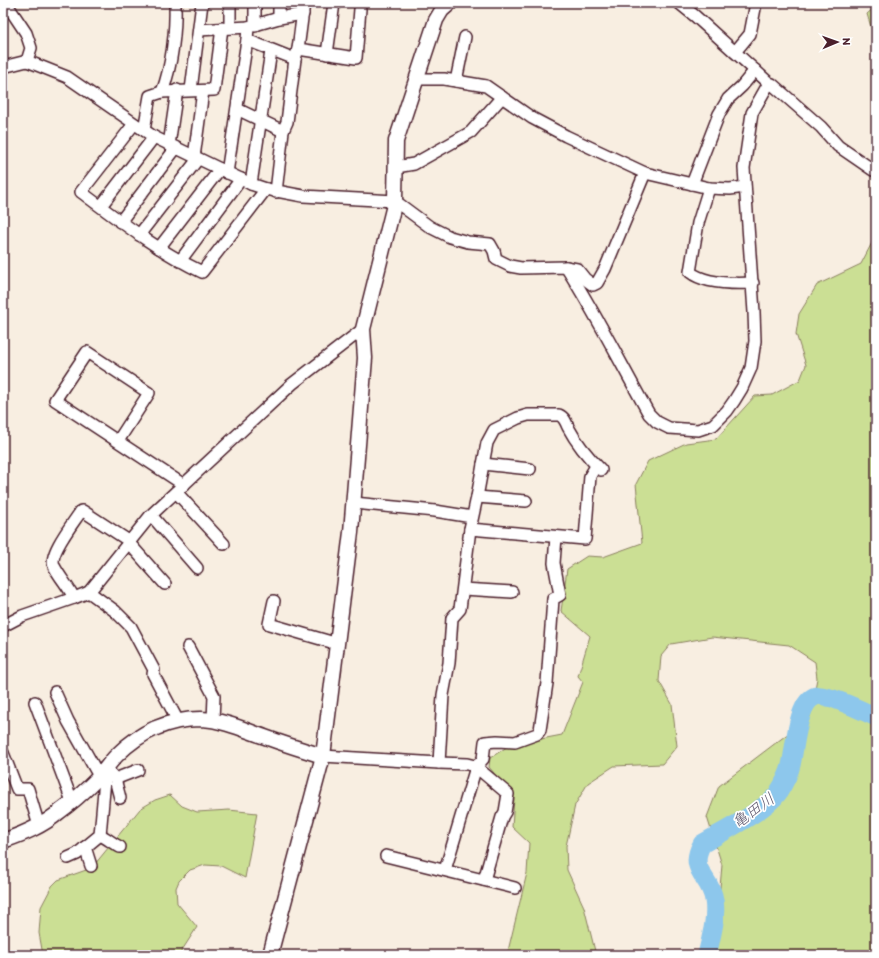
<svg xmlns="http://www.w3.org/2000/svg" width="879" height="958" font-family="Itim,'Klee One',sans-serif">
<rect width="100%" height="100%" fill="#f8eee1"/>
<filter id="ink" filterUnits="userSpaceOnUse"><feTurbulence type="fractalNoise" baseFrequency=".025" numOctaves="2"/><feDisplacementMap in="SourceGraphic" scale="8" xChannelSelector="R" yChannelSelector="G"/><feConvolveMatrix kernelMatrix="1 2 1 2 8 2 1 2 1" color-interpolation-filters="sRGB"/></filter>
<g filter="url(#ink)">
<g fill="#cbdf94" stroke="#8a7f60">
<polygon points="876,6 876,43 867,14"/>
<polygon points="876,235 876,955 714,955 722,865 707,817 719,786 810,717 817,678 815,662 789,645 712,637 671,644 661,656 659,681 672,704 677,746 662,764 614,766 588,783 575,805 566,846 567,870 584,907 596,955 507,955 527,873 529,843 512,827 514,798 489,767 490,758 510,745 562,735 583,682 578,676 590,636 561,611 567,569 587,556 603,557 642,543 636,484 648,461 686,443 716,439 755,396 772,395 800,380 806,365 796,334 799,314 817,285 861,264"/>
<polygon points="170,795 182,806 197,812 229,810 257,813 245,878 221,866 205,865 190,870 179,881 176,888 177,903 197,927 179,955 43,955 39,933 41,907 52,886 58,880 89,869 95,864 140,809 155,800"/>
</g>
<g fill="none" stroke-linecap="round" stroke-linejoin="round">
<path stroke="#8dc7ec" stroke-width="19" d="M 707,955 C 711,938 717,918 714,900 C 711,876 687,871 702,844 C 722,832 766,810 778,793 C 783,785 789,775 791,765 C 795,749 797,701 816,696 C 826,693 865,712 876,717"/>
<defs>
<g id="minor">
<path d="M 6,3 L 26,33 L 31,48 L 27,61 L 67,77 L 154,137 L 251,184 L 266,189 L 303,196 L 395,201 L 430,227 L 450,237 L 468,242 L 490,244 L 494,251 L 496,259 L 510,266 L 521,268 L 566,267 C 596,314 621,364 649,414 L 657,422 L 669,428 L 698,430 L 713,425 L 727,411 L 734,401 L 742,388 L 751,368 L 755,341 L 754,312 L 744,168 L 752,113 L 769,83"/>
<polyline points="230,3 230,28"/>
<polyline points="255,3 255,26"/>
<polyline points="679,3 695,16 769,83 772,84 821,127 838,146 873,170"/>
<polyline points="279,18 279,3"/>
<polyline points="199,30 248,27 279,18 303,14"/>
<polyline points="247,40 295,59"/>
<polyline points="298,49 356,58 360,9"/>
<polyline points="735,52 750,34 756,3"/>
<polyline points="327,54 334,3"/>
<polyline points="3,67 27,61"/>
<polyline points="416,79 444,79 486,86 532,118 566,136 645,173 709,188 730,189 745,187"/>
<polyline points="456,81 465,37"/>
<polyline points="191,90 202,3"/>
<path d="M 162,92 C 172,66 176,30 175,3"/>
<polyline points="237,109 283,131"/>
<path d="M 134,124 L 81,192 C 120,221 158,251 202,272 L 266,189"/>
<polyline points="144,130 150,96 162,92 214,90 222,28"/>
<polyline points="169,145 177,90"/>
<polyline points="194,157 203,91"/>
<polyline points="396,167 414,164 471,132 502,97"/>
<polyline points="227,173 247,40 248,27"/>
<polyline points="251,184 271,51"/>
<polyline points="692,184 719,114 728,99 742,86 755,70"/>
<path d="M 709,188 L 698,223 L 690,272 C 705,284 734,284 753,283"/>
<polyline points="276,192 283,131 287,122 295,59 298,49 304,3"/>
<polyline points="101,206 154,137"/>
<polyline points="120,222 176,148"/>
<polyline points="139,235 198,159"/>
<polyline points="159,248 220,169"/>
<polyline points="180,261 241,179"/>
<polyline points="566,267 577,269 585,279 593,285 597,283 605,269 645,173"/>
<polyline points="118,441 149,393 87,352 55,400 184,485"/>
<polyline points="483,464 530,469"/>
<polyline points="176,492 224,544"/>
<polyline points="477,497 526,501"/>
<polyline points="354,503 435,511 472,517"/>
<polyline points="151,515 197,568"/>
<polyline points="470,529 585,539 590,476 596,466"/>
<polyline points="128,542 165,584"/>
<polyline points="463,589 512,592"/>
<polyline points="89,592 115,611 131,627 154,670 153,674 178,721"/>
<path d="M 74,598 C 69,587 60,578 54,566 C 48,554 74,522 81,511 L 83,511 L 129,541"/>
<polyline points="274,601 269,624 338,644"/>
<polyline points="3,626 22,616 74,598 89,592 151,515 292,384 363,329"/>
<polyline points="188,647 214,696 213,721"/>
<polyline points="55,692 68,721 99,776"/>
<polyline points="35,702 72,801"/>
<polyline points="3,753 17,789 28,789 39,826"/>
<polyline points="323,756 439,763 467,764 475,766 508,794 505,812 502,817 484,880"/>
<path d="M 439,763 L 443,695 L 449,663 L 452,618 L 460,609 L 470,529 L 477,497 L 487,443 L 494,430 L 518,418 L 528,415 L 559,415 C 564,417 566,422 568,427 C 577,444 588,457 601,470"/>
<polyline points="106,768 115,779 138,770"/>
<polyline points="115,779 120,798"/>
<path d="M 100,835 C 107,838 112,843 120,847"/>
<polyline points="85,847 91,866"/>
<polyline points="386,856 515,888"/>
<polyline points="68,858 77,854 100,835 106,768"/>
<polyline points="445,870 476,767 483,759 485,742 497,741 515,742 537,734 540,730 547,683 553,599 560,595 554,563 556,537"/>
</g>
<g id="tertiary">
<path d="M 3,841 C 23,834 43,826 59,812 C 73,802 86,790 98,778 C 105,770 110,762 117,755 C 140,732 168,719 201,719 C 223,720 245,730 265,737 C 284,744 303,750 323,756"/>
<polyline points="270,955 323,756 351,532 365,358 363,329 395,201 396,141 436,20 442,10 450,3"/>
</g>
</defs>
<use href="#minor" stroke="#4a1f2b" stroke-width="14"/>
<use href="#tertiary" stroke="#4a1f2b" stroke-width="17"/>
<use href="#minor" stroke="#fff" stroke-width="11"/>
<use href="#tertiary" stroke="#fff" stroke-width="14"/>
</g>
</g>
<g text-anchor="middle" stroke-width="3.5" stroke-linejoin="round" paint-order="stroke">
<g font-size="16" font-style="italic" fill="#615a6f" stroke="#fff">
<text transform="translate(753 810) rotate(-36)" y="6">亀田川</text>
</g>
</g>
<rect width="879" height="958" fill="none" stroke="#fff" stroke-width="16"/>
<rect x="8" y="8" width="863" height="942" fill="none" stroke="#4a1f2b" stroke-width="1.5" filter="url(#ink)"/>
<g transform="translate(837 42) rotate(88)" stroke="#ffffff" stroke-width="3" paint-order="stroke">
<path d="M0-3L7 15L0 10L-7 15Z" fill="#4a1f2b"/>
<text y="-6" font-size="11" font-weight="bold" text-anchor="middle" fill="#4a1f2b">N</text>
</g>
</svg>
